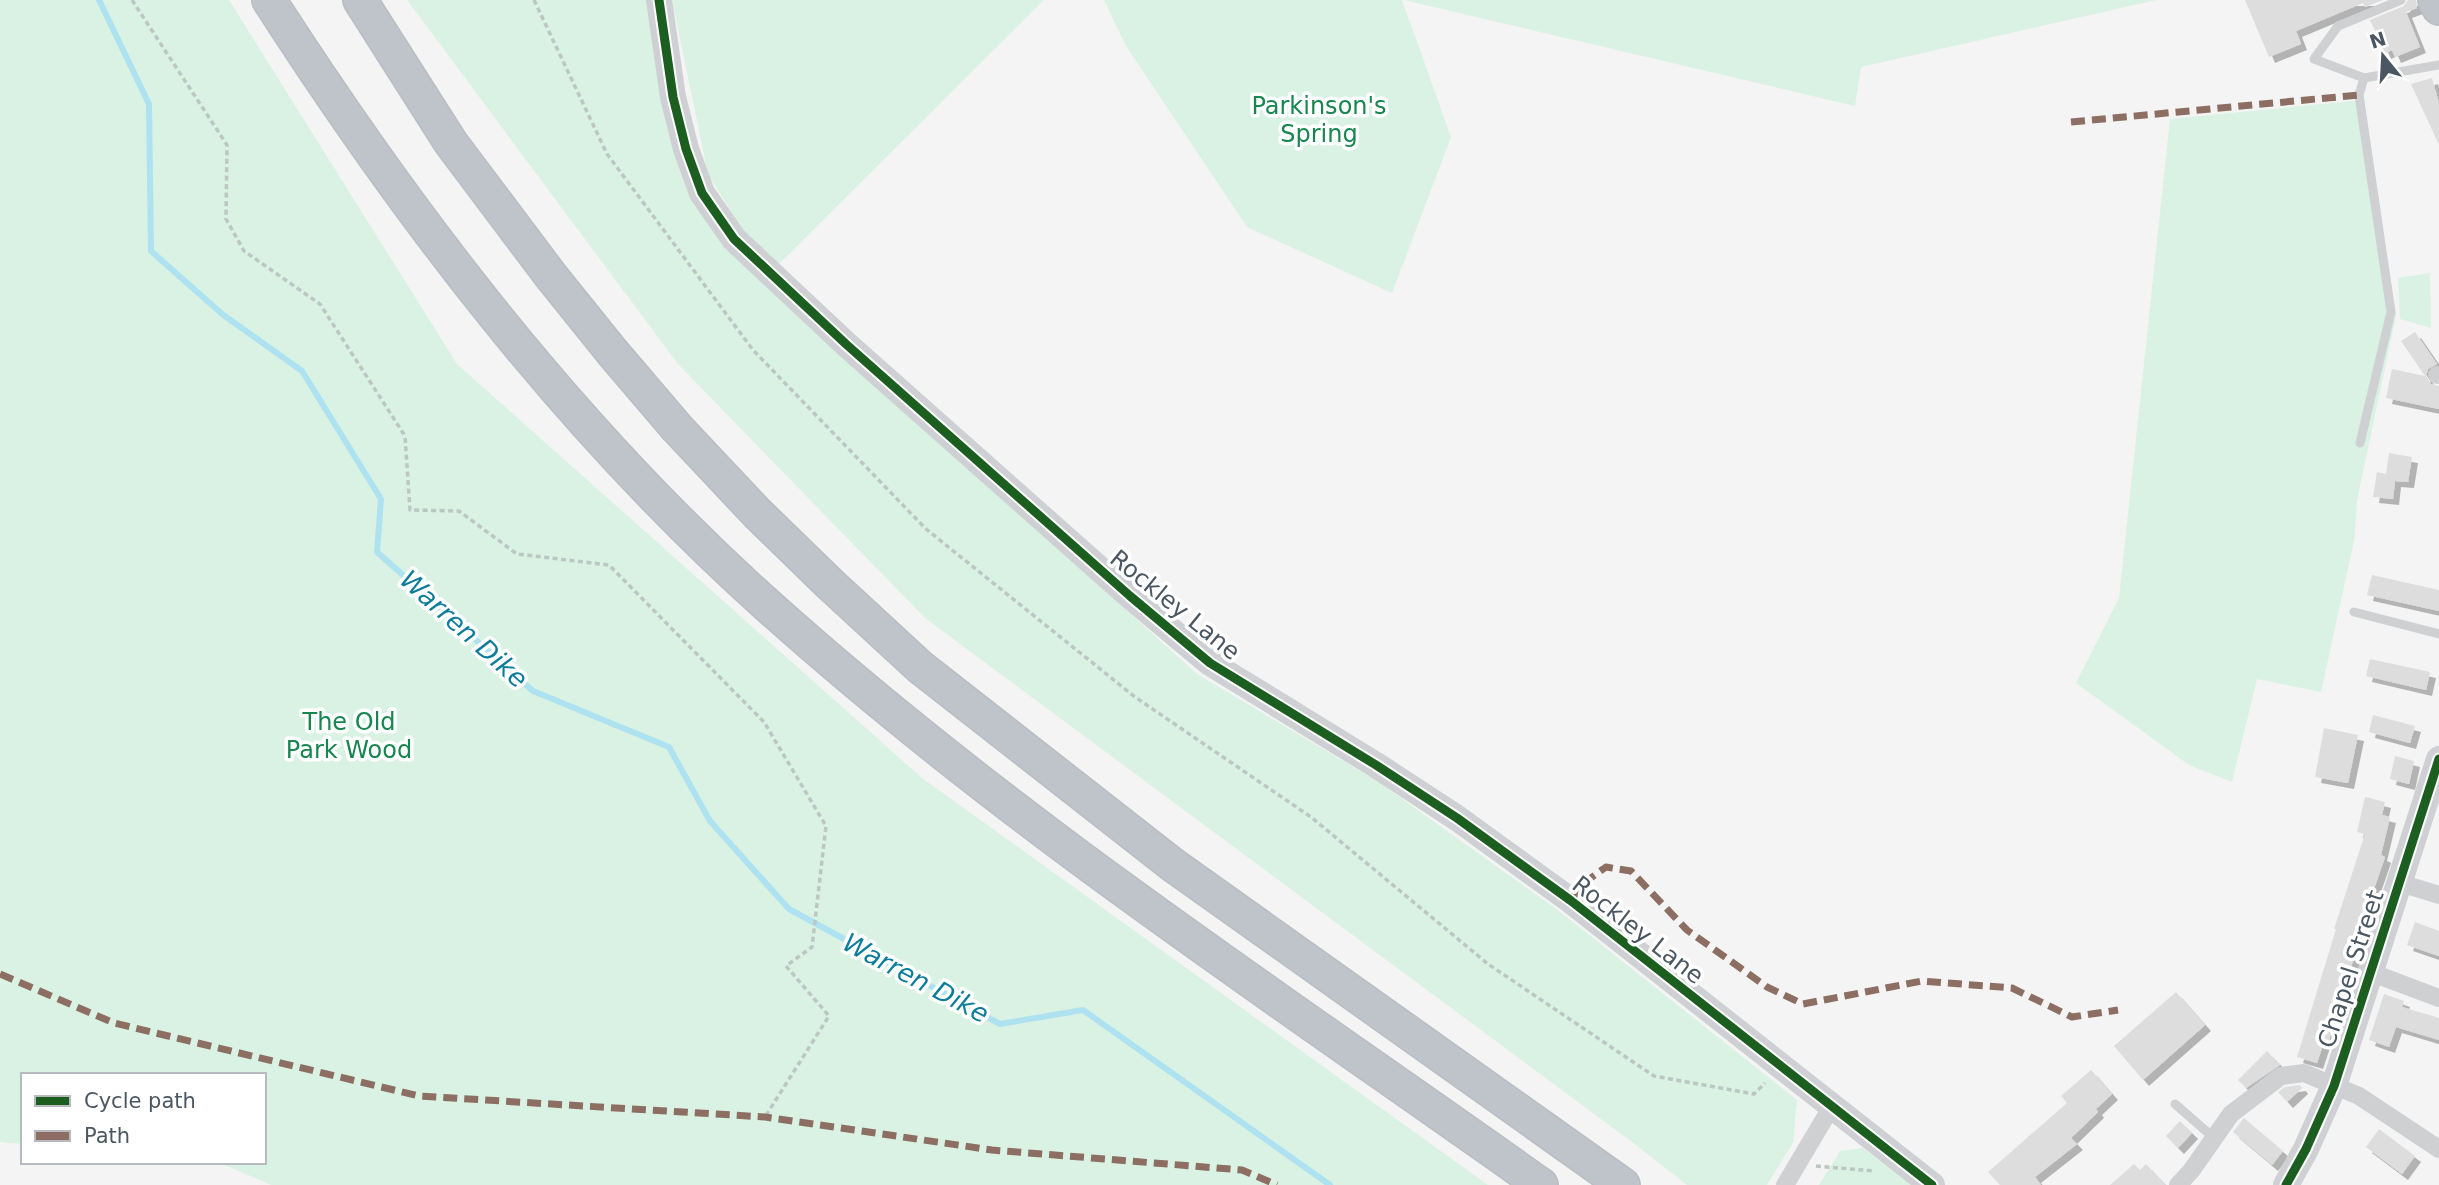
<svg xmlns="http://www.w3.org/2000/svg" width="2439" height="1185" font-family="'DejaVu Sans',sans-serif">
<defs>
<filter id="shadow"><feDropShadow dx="6" dy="6" stdDeviation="0" flood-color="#0004"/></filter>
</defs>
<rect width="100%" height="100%" fill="#f4f4f4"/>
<g fill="#d9f2e3">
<polygon points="0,0 229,0 457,364 922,778 1488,1185 271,1185 218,1162 264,1162 264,1075 23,1075 23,1144 0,1142"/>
<polygon points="407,0 647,0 728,250 1197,674 1377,781 1559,911 1797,1100 1793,1143 1767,1185 1687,1185 1636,1145 925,618 678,364"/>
<polygon points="672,0 1044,0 777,266 742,229 708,174"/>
<polygon points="1104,0 1402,0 1451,137 1392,293 1247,227 1126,46"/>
<polygon points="1404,0 2156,0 1861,67 1855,106"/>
<polygon points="2363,100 2396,316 2357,500 2354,541 2321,692 2257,679 2232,782 2189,765 2076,683 2119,598 2170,119"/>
<polygon points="2430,273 2431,328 2400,319 2398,278"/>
<polygon points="1863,1148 1912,1185 1819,1185 1840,1151"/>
</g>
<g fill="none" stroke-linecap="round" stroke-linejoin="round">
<polyline stroke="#aee2f0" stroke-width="6" points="99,0 149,104 151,251 222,314 302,371 381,499 377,552 533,691 669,747 710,821 789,909 1000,1024 1083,1010 1330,1185"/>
</g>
<g fill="#ddddde" filter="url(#shadow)">
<polygon points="2245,0 2383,0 2365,7 2363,3 2296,31 2301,44 2269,57"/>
<polygon points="2408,0 2416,0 2417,8 2406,12 2420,47 2395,57 2392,50 2385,53 2370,20 2404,6"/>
<polygon points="2432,78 2439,103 2439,145 2411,84"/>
<polygon points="2415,332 2437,364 2428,369 2426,376 2431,384 2439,386 2439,409 2386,398 2392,369 2425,376 2401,341"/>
<polygon points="2389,453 2412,457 2408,482 2395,481 2393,499 2373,497 2377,472 2386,474"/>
<polygon points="2372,575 2439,590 2439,611 2367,595"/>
<polygon points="2370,659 2430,672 2426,690 2366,676"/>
<polygon points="2373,715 2415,726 2410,743 2369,732"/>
<polygon points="2324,728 2358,735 2348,783 2315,777"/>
<polygon points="2395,756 2414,761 2409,784 2390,779"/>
<polygon points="2365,797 2385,802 2382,815 2390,817 2381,855 2385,857 2362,924 2364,924 2328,1044 2324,1042 2317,1063 2297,1057 2336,929 2334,929 2365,834 2357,832"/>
<polygon points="2415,922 2439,931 2439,956 2407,945"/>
<polygon points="2176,992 2205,1025 2143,1080 2114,1046"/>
<polygon points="2384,994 2404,1001 2402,1007 2439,1018 2439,1040 2396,1027 2389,1047 2369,1040"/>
<polygon points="2267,1051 2280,1065 2246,1088 2238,1080"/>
<polygon points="2091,1070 2112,1094 2096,1109 2098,1112 2071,1138 2077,1144 2035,1177 2041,1185 2000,1185 1988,1172 2067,1103 2061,1096"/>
<polygon points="2300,1085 2302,1088 2287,1102 2278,1092 2285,1087"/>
<polygon points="2244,1118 2283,1151 2272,1165 2233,1132"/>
<polygon points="2180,1121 2192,1133 2178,1148 2166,1136"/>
<polygon points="2379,1129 2415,1156 2402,1174 2366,1147"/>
<polygon points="2134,1164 2140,1170 2146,1164 2166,1185 2110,1185"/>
</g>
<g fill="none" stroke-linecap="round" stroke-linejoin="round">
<defs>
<g id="highway">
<path d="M 269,0 C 410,219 571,429 766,604 C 1006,820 1278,998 1541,1185"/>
<polyline points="360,0 451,143 551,276 613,353 677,428 757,513 830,584 920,667 1173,865 1623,1185"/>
<polyline points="2435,0 2439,8"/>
</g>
</defs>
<use href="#highway" stroke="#b9bec3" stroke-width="36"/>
<g stroke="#bcc7c4" stroke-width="3.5" stroke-dasharray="5 3.5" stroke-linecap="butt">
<polyline points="132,0 227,145 226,219 244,251 320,304 405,436 410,510 459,511 517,554 609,565 764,722 826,826 812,947 786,966 829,1016 765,1117"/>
<polyline points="534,0 607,154 753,350 926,529 1135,697 1311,817 1488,964 1654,1076 1754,1094 1765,1083"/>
<polyline points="1816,1166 1874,1171"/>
</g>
<g stroke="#ced0d2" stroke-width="9">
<polyline points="2401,0 2338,26 2314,59 2364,78 2439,65"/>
<polyline points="2360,443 2391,312 2359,95 2364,78"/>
<polyline points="2354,612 2439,634"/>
<polyline points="2175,1104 2214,1138"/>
</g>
<g stroke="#ced0d2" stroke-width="18">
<polyline points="2437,375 2439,375"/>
<polyline points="2400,883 2439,895"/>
<polyline points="2370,972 2439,998"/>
<polyline points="1785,1185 1832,1106"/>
<polyline points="2178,1185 2191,1171 2231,1114 2281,1076 2304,1073 2359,1096 2439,1149"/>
</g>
<g stroke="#ced0d4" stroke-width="26">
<polyline points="659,0 673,97 686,149 702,193 734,239 847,345 1130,596 1210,663 1376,765 1457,818 1570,900 1932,1185"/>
<polyline points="2286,1185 2306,1149 2334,1086 2439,759"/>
</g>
<use href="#highway" stroke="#bec4c9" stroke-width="33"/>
<g stroke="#8d6e63" stroke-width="7" stroke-dasharray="14 7" stroke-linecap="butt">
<polyline points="2071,122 2359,95"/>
<polyline points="1570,900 1588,880 1606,867 1631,871 1687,930 1767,987 1803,1004 1922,981 2012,988 2072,1017 2118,1010"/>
<polyline points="0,974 114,1023 419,1096 765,1117 992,1150 1242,1170 1277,1185"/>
</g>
<defs>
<g id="cycleway">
<polyline points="659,0 673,97 686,149 702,193 734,239 847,345 1130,596 1210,663 1376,765 1457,818 1570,900 1932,1185"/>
<polyline points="2286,1185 2306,1149 2334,1086 2439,759"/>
</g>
</defs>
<use href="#cycleway" stroke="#fff" stroke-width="13"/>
<use href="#cycleway" stroke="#1b5e20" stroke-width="9"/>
</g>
<g text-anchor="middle" stroke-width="7" stroke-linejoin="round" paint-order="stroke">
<g font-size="24" fill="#17864f" stroke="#fff">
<text x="1319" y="114">Parkinson's<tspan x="1319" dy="28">Spring</tspan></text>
<text x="349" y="730">The Old<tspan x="349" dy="28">Park Wood</tspan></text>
</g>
<g font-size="24" fill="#4a5661" stroke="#fff">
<text transform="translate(1175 605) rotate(39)" y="8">Rockley Lane</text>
<text transform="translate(1638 930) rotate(38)" y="8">Rockley Lane</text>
<text transform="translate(2351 969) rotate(-72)" y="8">Chapel Street</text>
</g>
<g font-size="26" font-style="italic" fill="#0c7c9b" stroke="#fff">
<text transform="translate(464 629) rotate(42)" y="9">Warren Dike</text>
<text transform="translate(916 978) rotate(28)" y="9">Warren Dike</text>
</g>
</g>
<rect x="21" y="1073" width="245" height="91" fill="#ffffff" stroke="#b7bbc0" stroke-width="2"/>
<rect x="35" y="1096" width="35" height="10" fill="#1b5e20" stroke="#b7bbc0" stroke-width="2"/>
<text x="84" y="1108" font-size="21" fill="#4a5661">Cycle path</text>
<rect x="35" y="1131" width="35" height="10" fill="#8d6e63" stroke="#b7bbc0" stroke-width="2"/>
<text x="84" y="1143" font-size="21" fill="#4a5661">Path</text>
<g transform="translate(2383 56) rotate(342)" stroke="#ffffff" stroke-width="5" paint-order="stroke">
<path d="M0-5L12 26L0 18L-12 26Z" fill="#4a5661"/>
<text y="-10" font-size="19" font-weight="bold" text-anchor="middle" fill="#4a5661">N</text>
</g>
</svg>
